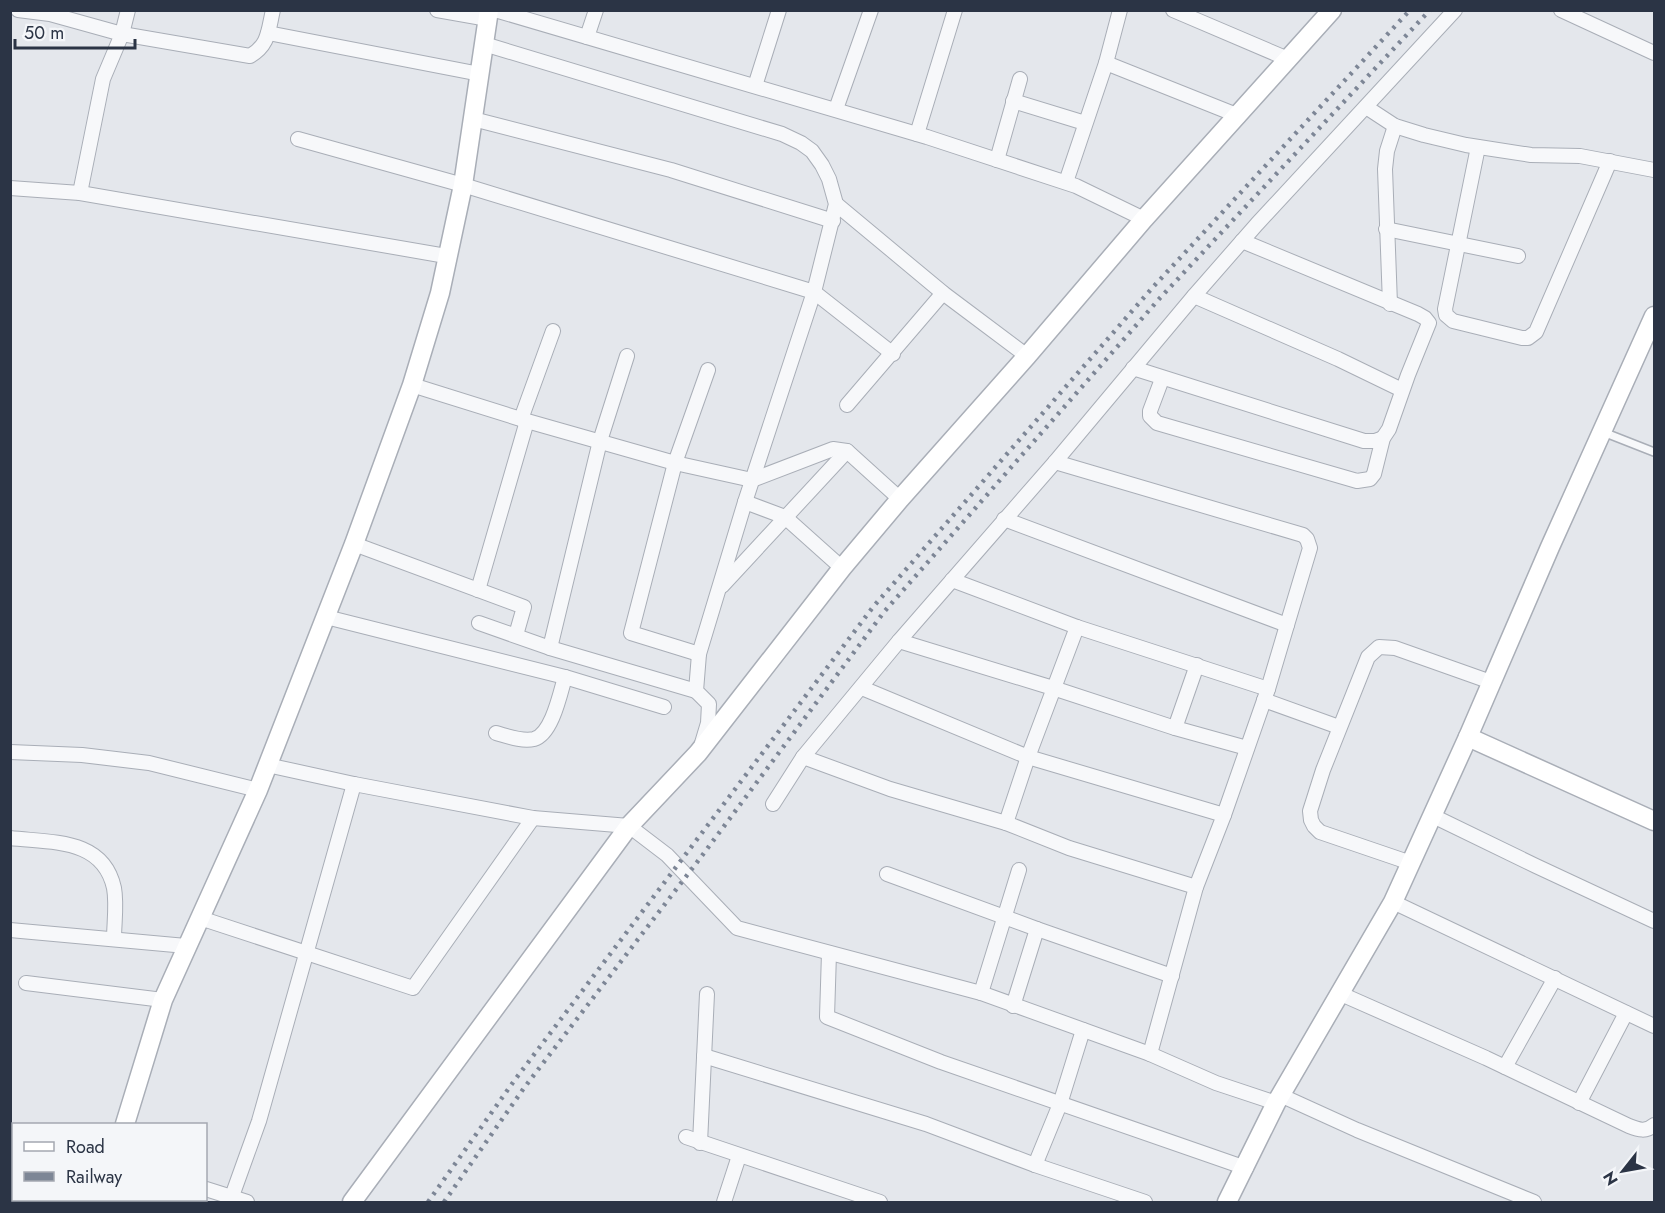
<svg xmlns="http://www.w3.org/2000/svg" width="1665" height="1213" font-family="Jost,sans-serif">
<rect width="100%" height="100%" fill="#e4e7ec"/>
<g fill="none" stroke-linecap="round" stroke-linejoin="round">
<defs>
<polyline id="lane" points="1603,432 1654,452"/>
<g id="street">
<path d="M 18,10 L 50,14 L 122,34 L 250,56 C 269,45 268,31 273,10"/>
<polyline points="437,10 488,19"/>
<polyline points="495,10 927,137 1076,186 1144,219"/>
<polyline points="1173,10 1288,59"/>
<polyline points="1561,10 1654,53"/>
<polyline points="268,33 480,74"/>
<polyline points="587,37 596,10"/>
<polyline points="484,44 782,134 801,143 812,151 822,165 829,179 836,204 814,292 745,502 699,654 696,691 709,704 708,723 702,743"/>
<polyline points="1106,63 1239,116"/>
<polyline points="755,86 779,10"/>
<polyline points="1013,101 1085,123"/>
<polyline points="1366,107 1395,126 1424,135 1466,145 1531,155 1580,156 1654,170"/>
<polyline points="836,109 871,10"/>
<polyline points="473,119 671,170 833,221"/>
<polyline points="917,134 955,10"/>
<polyline points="298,139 463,185 814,292 893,354"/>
<polyline points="1478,147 1445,309 1446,315 1453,321 1522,338 1528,338 1536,332 1610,161"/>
<polyline points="997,160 1020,79"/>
<polyline points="1066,182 1106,63 1120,10"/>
<polyline points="10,188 80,193 446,256"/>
<polyline points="80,193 103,79 122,34 128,10"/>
<polyline points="836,204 943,293 1027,356"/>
<polyline points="1386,229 1518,256"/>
<polyline points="1194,296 1338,359 1402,390"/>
<polyline points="1390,304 1385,169 1387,151 1395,126"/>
<polyline points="1133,368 1364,441 1375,441 1383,438"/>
<polyline points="1162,379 1150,411 1150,416 1157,423 1357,481 1370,479 1374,474 1383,438 1389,429 1408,375 1429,323 1425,318 1418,314 1242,241"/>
<polyline points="412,385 527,421 675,463 752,480 833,449 847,451 900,499"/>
<polyline points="847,405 943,293"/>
<polyline points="521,419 553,331"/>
<polyline points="1055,462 1303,535 1307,539 1310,548 1287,625"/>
<polyline points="745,502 785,517 842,568"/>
<polyline points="1004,519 1287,625 1268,689 1224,815 1196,887 1150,1054"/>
<polyline points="354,544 524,607 516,635"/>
<polyline points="952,580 1077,627 1268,689"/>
<polyline points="722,586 847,451"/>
<polyline points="478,590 527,421"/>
<polyline points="326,617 565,677 664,707"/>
<polyline points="479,623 550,648 696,691"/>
<polyline points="899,641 1053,688 1175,728 1247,748"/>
<polyline points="550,648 600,441 627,356"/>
<polyline points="699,654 631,633 675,463 708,370"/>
<polyline points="862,688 1028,757 1224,815"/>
<polyline points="1264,700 1339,727"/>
<polyline points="1175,728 1197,665"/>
<path d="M 496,733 C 507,736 522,742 534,739 C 552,734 560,694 565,677"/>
<polyline points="10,752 82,755 149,763 258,790"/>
<polyline points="803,757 890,789 1006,823 1069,848 1196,887"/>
<polyline points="267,765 354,784 533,818 629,826 667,855 737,928 981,993 1150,1054 1216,1083 1276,1103"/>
<polyline points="773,804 803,757 899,641 1055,462 1194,296 1257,224 1455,10"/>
<polyline points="1433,816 1536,866 1654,921"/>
<polyline points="1006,823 1028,757 1077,627"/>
<path d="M 10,838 C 52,843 103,838 114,888 C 117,904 114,924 114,939"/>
<polyline points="1411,863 1320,832 1314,826 1311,820 1310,811 1323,770 1368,657 1379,647 1395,648 1491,682"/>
<polyline points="887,874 1037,929 1013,1006"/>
<polyline points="1393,902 1654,1026"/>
<polyline points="200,918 413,988 533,818"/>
<polyline points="1037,929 1172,976"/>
<polyline points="10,930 186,946"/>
<polyline points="829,953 827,1017 941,1062 1246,1168"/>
<polyline points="26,983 163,1000"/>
<polyline points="981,993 1019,870"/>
<path d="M 1341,994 L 1486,1058 L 1629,1126 C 1639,1130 1646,1132 1654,1125"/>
<polyline points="704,1056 926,1124 1035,1165 1145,1202"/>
<polyline points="1505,1067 1555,978"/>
<polyline points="1280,1095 1357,1130 1534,1202"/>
<polyline points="1579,1103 1626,1013"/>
<polyline points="686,1137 880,1202"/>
<polyline points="700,1143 707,994"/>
<polyline points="1035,1165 1060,1104 1083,1030"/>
<polyline points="206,1189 247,1202"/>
<polyline points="231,1199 259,1121 354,784"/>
<polyline points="724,1202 739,1156"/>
</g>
<g id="secondary">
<polyline points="1468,737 1654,821"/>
<polyline points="125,1124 163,1000 258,790 354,544 412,385 440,293 463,185 489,10"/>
<polyline points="98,1202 99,1200"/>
<polyline points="352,1202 629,826 698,753 842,568 900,499 1027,356 1144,219 1332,10"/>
<polyline points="1227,1202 1276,1103 1393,902 1468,737 1550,547 1654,316"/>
</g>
</defs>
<use href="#lane" stroke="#a9aeb7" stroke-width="10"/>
<use href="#street" stroke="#a9aeb7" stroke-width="16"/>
<use href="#secondary" stroke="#a9aeb7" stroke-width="21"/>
<use href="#lane" stroke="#f7f8fa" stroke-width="7"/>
<use href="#street" stroke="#f7f8fa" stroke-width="14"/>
<use href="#secondary" stroke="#fff" stroke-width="18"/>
<g stroke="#7d8696" stroke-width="4.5" stroke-dasharray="3 6" stroke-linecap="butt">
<polyline points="428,1202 514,1081 873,607 1154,286 1410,10"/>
<polyline points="444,1202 524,1088 701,857 884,612 1160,298 1430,10"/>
</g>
</g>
<rect width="1665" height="1213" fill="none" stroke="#2b3445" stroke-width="24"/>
<rect x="12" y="1123" width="195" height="78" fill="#f4f6f9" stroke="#a4a8b1" stroke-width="1.5"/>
<rect x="24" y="1142" width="30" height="9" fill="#ffffff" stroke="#a4a8b1" stroke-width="1.5"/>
<text x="66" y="1153" font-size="18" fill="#2b3445">Road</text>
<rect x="24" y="1172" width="30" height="9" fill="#7d8696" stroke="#a4a8b1" stroke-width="1.5"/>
<text x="66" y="1183" font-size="18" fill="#2b3445">Railway</text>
<g transform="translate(1623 1171) rotate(239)" stroke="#f4f6f9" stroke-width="4.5" paint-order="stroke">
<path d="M0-4.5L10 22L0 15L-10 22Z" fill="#2b3445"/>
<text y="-9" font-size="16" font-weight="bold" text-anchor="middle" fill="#2b3445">N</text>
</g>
<path d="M15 39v9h120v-9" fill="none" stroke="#2b3445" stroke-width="3"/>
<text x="24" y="39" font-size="18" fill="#2b3445" stroke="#f4f6f9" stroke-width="4.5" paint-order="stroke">50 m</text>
</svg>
